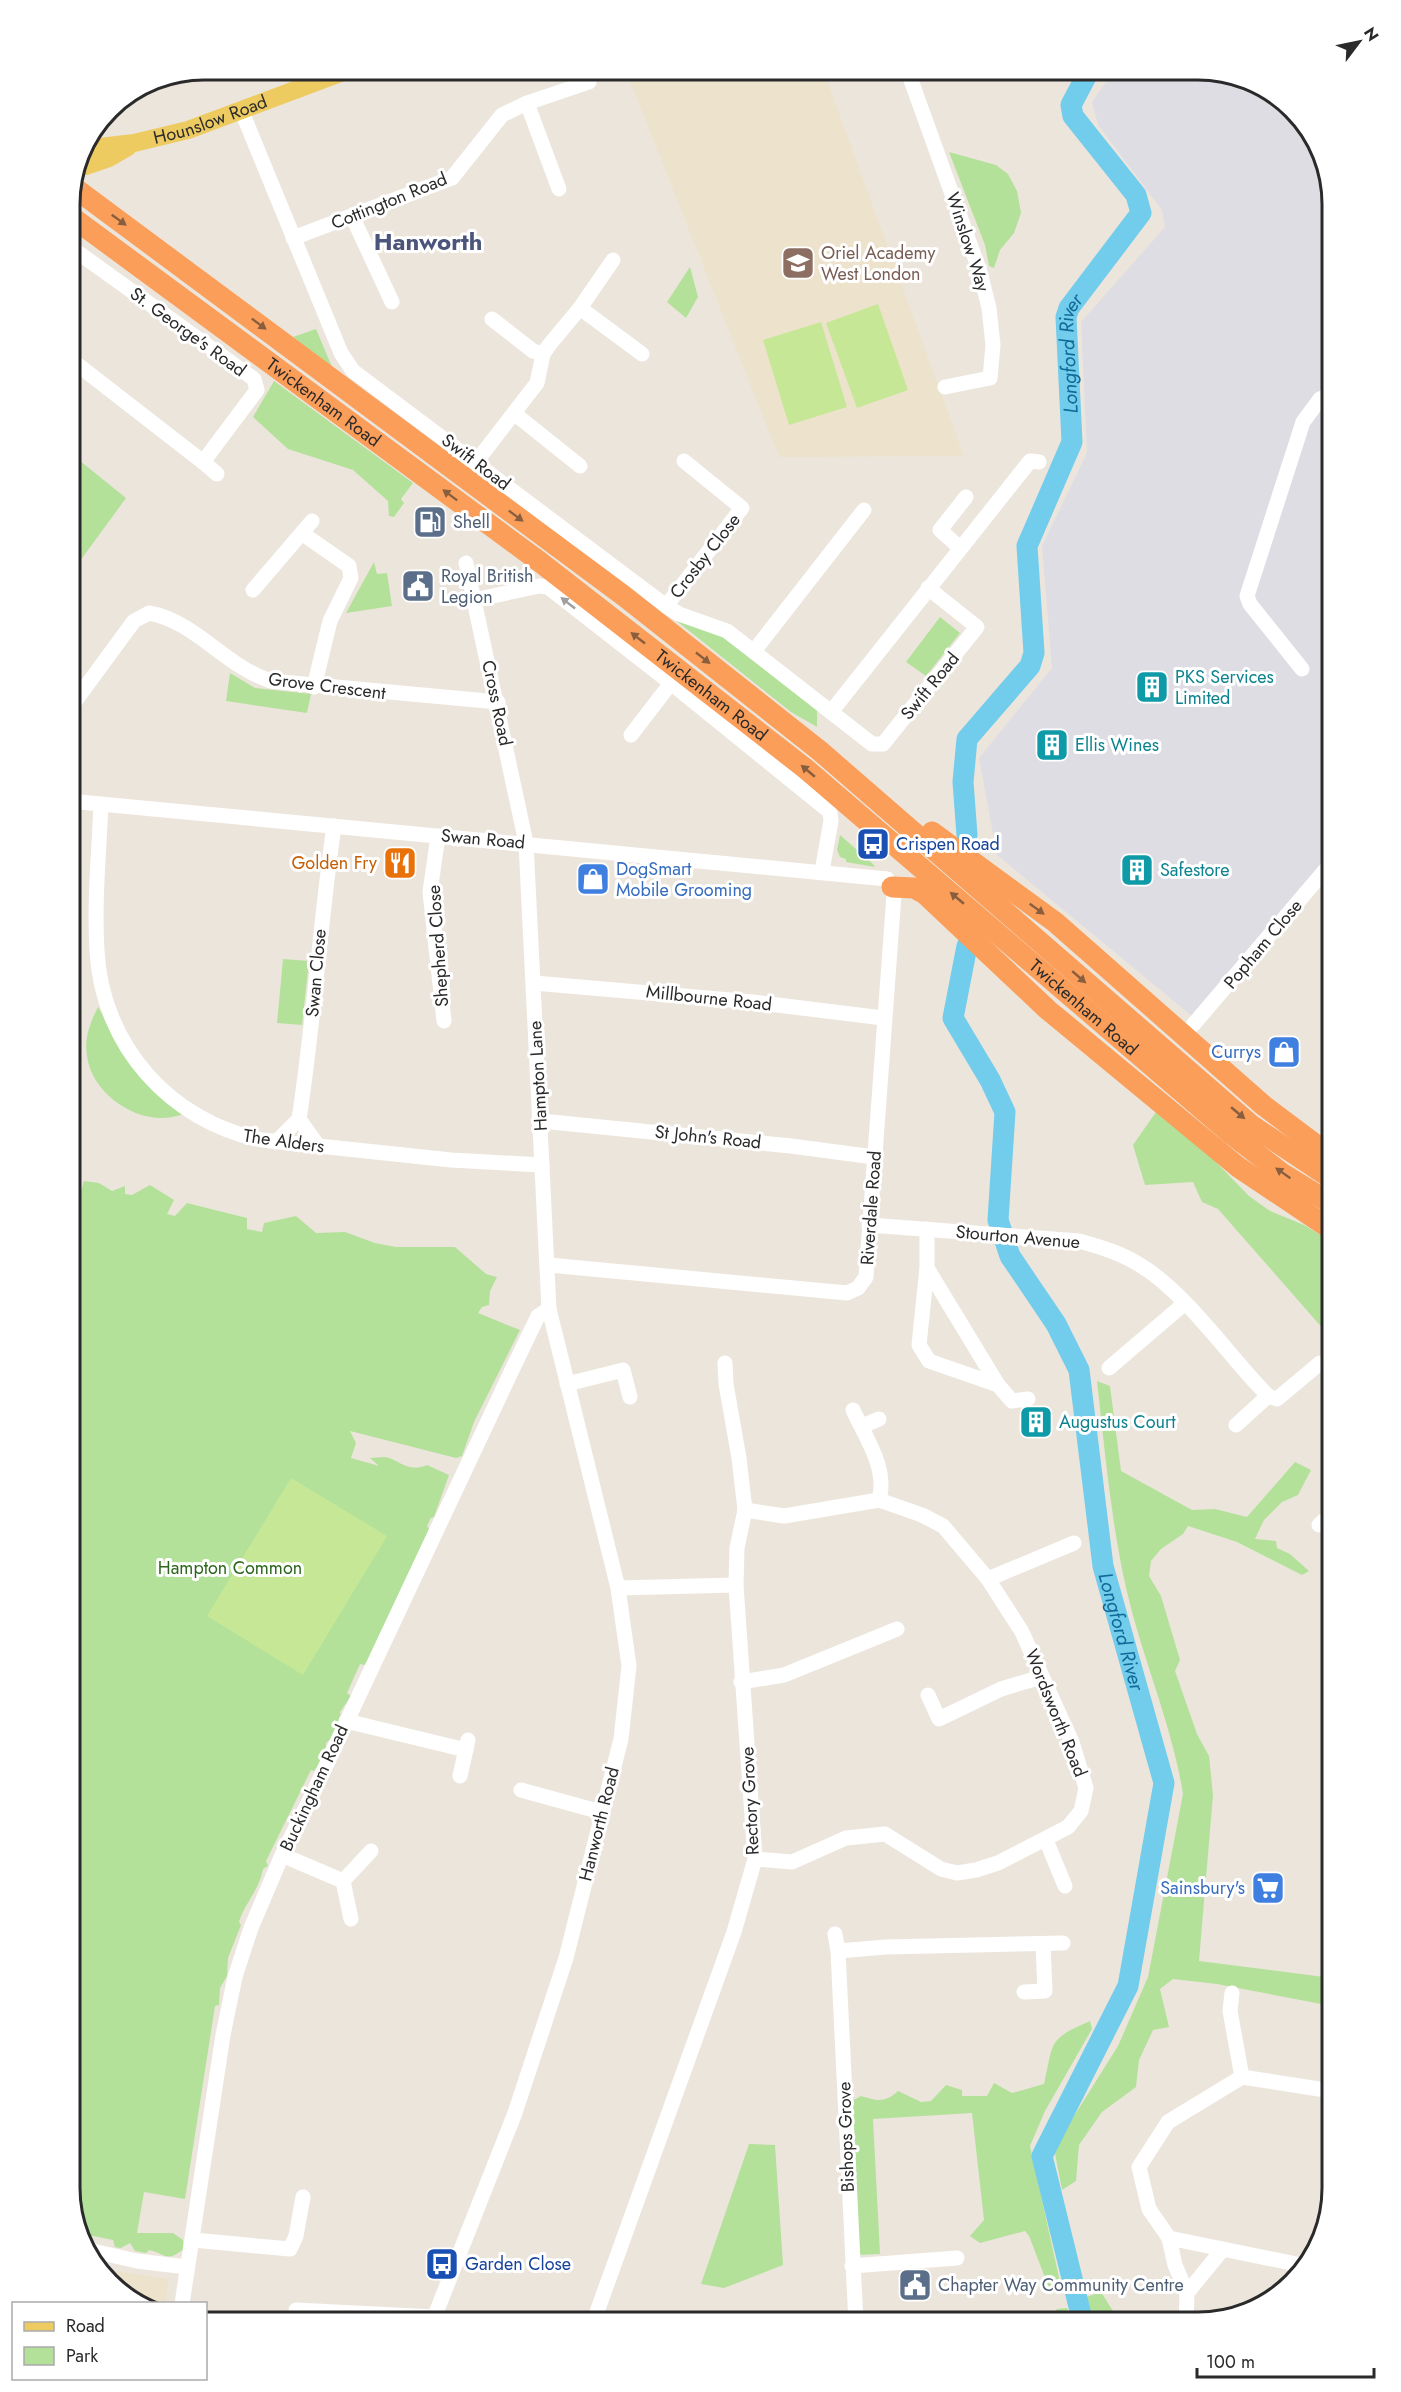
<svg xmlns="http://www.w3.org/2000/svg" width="1401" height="2392" font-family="Jost,sans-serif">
<rect width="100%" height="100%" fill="#ece5dc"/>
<polygon fill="#dfdde4" points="1115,69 1206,69 1272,92 1318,144 1332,204 1332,853 1192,1016 997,855 979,758 1052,668 1042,546 1087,453 1081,322 1165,227 1162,210 1098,125 1092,102"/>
<g fill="#ede2cc">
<polygon points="625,69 823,69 964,456 779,457"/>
<polygon points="101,2269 168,2279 166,2303 139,2303 129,2300"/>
</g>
<g fill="#b3e19a">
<polygon points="949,152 996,165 1008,174 1017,191 1021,213 1014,233 1000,250 994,268 989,266 985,245"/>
<polygon points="690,267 698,297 686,318 667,302"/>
<polygon points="316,329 332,367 293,337"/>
<polygon points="274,381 413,483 401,499 404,503 394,517 389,516 388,501 353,470 288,449 253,417"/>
<polygon points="69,452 126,498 69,576"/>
<polygon points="374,562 377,574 387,573 392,606 346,613"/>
<polygon points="940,617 960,633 926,676 906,662"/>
<polygon points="673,618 722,635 817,708 817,727 791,712"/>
<polygon points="230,673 255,688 311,694 307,713 226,701"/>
<polygon points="840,835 873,864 875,867 846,862 846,859 840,857 837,850"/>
<polygon points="283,959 309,961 302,1025 277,1023"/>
<path d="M 98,1007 L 136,1072 L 183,1114 C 145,1130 92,1097 87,1056 C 84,1038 90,1023 98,1007 Z"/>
<polygon points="1156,1112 1211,1157 1249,1196 1270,1211 1304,1225 1332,1242 1332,1339 1218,1209 1202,1202 1193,1182 1145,1185 1133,1145"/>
<path d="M 84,1181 L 99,1183 L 112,1191 L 125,1186 L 125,1194 L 132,1195 L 150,1185 L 174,1200 L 167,1214 L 175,1216 L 187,1203 L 247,1218 L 247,1229 L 262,1232 L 264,1223 L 296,1216 L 316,1233 L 345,1232 L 375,1243 L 396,1247 L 455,1247 L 486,1274 L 497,1277 L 490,1291 L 489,1305 L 482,1307 L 478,1313 L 520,1330 L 474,1422 L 462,1456 L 456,1458 L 350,1431 L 356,1443 L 351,1458 L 379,1466 L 370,1458 C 374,1458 381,1457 385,1457 C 400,1460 407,1473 427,1465 L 449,1475 L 434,1517 L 431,1518 L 427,1526 L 429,1529 L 424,1543 L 379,1642 L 365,1665 L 360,1664 L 347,1693 L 351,1696 L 340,1712 C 344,1726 336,1734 326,1743 L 325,1757 L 314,1771 L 311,1770 L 266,1861 L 268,1866 L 263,1869 C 260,1889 244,1904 239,1922 L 241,1925 L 228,1958 L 227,1976 L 220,1988 L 219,2005 L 215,2006 L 185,2199 L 144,2192 L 137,2233 L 173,2233 L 183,2240 L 184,2249 C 165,2263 167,2254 149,2250 L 146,2253 L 135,2251 L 130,2243 L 121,2248 L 115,2247 L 113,2240 L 79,2233 L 69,2188 L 69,1197 L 79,1198 Z"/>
<path d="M 1097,1381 L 1110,1386 L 1121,1471 L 1192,1510 L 1215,1509 L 1247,1517 L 1295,1462 L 1311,1470 L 1298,1495 L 1282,1502 L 1264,1520 L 1255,1539 L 1276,1541 L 1277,1548 L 1290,1554 L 1309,1571 L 1302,1575 L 1237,1542 L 1188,1526 L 1183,1534 L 1161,1549 L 1151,1561 L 1149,1576 L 1161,1596 L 1180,1660 L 1175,1671 L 1197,1734 L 1209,1756 L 1213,1795 L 1199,1961 L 1332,1978 L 1332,2006 L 1217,1984 L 1173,1979 L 1160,1989 L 1169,2027 L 1153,2030 L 1139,2060 L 1136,2087 L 1102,2112 L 1079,2145 L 1076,2181 L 1062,2190 L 1054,2148 L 1118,2046 L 1148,1977 L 1183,1794 C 1172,1725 1143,1660 1127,1592 C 1111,1523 1105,1452 1097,1381 Z"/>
<path d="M 1090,2021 L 1092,2029 L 1045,2111 L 1030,2146 L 1062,2291 L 1051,2293 L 1029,2236 L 1025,2231 L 980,2243 L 970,2236 L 984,2220 L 972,2113 L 873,2119 L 880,2254 L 858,2255 L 850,2102 L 861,2096 C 877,2101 885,2103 898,2091 L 921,2102 L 931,2101 L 946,2085 L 962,2090 L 962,2096 L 987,2096 L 994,2083 L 1012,2093 L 1044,2084 C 1054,2041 1047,2040 1090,2021 Z"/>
<polygon points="749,2144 775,2145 783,2265 724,2288 701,2284"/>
<polygon points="1101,2292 1118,2319 1118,2323 1090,2323 1083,2298"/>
<polygon points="1067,2308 1073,2323 1049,2323 1047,2320 1057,2309"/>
</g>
<g fill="#c6e896">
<polygon points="878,304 908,390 857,408 826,323"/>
<polygon points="821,322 847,407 789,425 763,340"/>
<polygon points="291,1478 387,1536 303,1675 207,1616"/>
</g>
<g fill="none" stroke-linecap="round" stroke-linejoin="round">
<g stroke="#72ccec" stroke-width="21">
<path id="s1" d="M 967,835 L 963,782 L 967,739 L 1030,666 L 1034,653 L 1027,546 L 1072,442 L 1066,317 L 1069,308 L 1141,213 L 1136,195 L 1073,116 L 1071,105 L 1090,69"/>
<path id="s2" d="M 967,946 L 953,1018 L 990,1080 L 1005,1112 L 998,1220 L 1010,1256 L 1056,1324 L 1079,1370 L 1103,1566 L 1164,1783 L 1128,1986 L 1042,2156 L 1083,2323"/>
</g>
<g stroke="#fff" stroke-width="15">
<polyline points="907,69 980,272 989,308 993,345 990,378 945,387"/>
<polyline points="527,103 559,189"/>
<polyline points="242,112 341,353 353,371 666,606 679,614 727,631 872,744 883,744 977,627 928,588"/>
<polyline points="352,216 392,302"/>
<polyline points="293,238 452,178 502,115 527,103 589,82"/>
<polyline points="580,308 642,354"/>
<polyline points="492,319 533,351 543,354"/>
<polyline points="69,358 203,462 257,390 254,379 69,246"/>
<polyline points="515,414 580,466"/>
<polyline points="203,462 217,474"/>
<polyline points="476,462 537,383 543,354 550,344 580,308 613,260"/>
<polyline points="303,534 349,566 351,578 330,621 314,687"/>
<polyline points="959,547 940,530 966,497"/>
<polyline points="253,590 312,521"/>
<polyline points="474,600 539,586 548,587 671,683 830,812 831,821 822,871"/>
<polyline points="666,606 742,508 684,461"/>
<polyline points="754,651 864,510"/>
<polyline points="1302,669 1250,604 1247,596 1303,422 1320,399 1332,394"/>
<polyline points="831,712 1030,461 1039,462"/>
<polyline points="631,735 671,683"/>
<path d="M 69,737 L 73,704 L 134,621 L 149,613 C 195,621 226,667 271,681 L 498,702"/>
<polyline points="69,801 887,879 894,895 866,1277 858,1288 847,1293 549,1265"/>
<path d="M 101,804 C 99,852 94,902 97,951 C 102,1046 171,1122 262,1140 L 451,1160 L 542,1165"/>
<polyline points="438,836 430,892 444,1021"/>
<polyline points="534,983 753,1002 883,1018"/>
<polyline points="1193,1025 1332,862"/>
<polyline points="541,1121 791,1146 874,1157"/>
<polyline points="276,1142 299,1119"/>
<path d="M 319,1147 L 299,1119 C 314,1022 320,923 334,826"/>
<path d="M 869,1225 L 1079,1241 C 1101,1247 1124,1254 1143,1267 C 1182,1291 1224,1348 1255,1382 L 1268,1396 L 1277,1399 L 1320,1363"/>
<polyline points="927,1229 927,1268 998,1385"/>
<polyline points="927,1268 919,1345 929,1361 998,1385 1012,1401 1028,1399"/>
<polyline points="1109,1368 1185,1303"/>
<polyline points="567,1384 623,1370 630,1397"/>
<path d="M 853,1410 C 866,1438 888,1469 879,1500"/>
<polyline points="1236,1425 1268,1396"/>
<polyline points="862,1426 879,1419"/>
<polyline points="745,1510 784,1516 879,1500 922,1515 943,1526 988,1579 1022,1632 1072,1742 1086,1788 1081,1811 1068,1827 998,1863 976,1870 957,1873 941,1869 885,1834 846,1838 792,1862 755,1859"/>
<polyline points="1319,1525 1332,1513"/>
<polyline points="988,1579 1074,1543"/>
<polyline points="618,1588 736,1585"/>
<polyline points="741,1682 784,1675 897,1629"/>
<polyline points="928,1695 939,1719 1001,1689 1041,1677"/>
<polyline points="346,1721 466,1750"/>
<polyline points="460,1776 468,1740"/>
<polyline points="521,1790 601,1812"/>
<polyline points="1046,1840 1065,1886"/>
<polyline points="282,1855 343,1881 371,1851"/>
<polyline points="343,1881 351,1919"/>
<polyline points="835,1934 838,1951 856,2323"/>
<polyline points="838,1951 886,1947 1063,1943"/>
<polyline points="1024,1992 1045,1991 1043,1945"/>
<polyline points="1232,1993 1230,2011 1242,2077"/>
<polyline points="1169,2238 1175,2265 1187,2293"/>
<polyline points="193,2240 290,2249 296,2236 303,2197"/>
<polyline points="84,2249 137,2261 187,2267"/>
<polyline points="852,2266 957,2258"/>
<polyline points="1306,2266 1169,2238 1149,2209 1139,2167 1168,2122 1242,2077 1332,2091"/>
<polyline points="182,2304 223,2035 235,1977 251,1928 282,1855 314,1791 512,1370 538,1316 549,1309"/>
<polyline points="296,2310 434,2317"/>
<polyline points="432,2323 515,2113 566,1958 621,1739 629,1666 618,1588 549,1309 526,843 466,563"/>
<polyline points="593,2323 734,1932 755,1859 736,1585 737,1548 745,1510 739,1458 726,1384 725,1363"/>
<polyline points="1186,2323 1187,2293 1223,2249"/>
</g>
<g stroke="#edcb60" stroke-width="18">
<path id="s3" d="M 82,149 L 134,143 L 188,130 L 351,69"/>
<polyline points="86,166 109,158 128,147"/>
</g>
<g stroke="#fa9e59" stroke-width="21">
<polyline points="72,186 624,596 820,751 1251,1125 1332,1179"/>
<path id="s4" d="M 69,215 L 540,562 L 806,769 L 1231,1134 L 1283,1174 L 1332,1204"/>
<polyline points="932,832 1055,922 1263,1105 1332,1157"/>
<polyline points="892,887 914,888 925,894 1048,1010 1238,1167 1332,1230"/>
</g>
</g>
<defs><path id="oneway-solid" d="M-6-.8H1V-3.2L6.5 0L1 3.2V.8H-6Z" transform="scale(1.5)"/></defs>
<g fill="#885e3f">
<use href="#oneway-solid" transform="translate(119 220) rotate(36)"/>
<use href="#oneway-solid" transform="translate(259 324) rotate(37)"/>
<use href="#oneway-solid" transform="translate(450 495) rotate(-143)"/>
<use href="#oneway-solid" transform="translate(516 516) rotate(37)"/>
<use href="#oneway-solid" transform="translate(638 638) rotate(-142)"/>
<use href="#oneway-solid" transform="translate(703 658) rotate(38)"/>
<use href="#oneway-solid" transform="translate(808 771) rotate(-140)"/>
<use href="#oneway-solid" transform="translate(957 898) rotate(-140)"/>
<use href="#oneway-solid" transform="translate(1037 909) rotate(36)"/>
<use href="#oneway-solid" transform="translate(1079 977) rotate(41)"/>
<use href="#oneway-solid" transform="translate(1238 1113) rotate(40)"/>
<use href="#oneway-solid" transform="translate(1283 1173) rotate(-145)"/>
</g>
<use fill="#9f9f9f" href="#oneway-solid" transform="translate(568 603) rotate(-142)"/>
<defs>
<symbol id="school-square" viewBox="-11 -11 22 22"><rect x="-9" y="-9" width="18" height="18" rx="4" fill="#8d6e63" stroke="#fff"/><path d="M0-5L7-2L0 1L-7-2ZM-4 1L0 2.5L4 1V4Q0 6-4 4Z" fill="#fff"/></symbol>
<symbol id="fuel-square" viewBox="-11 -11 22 22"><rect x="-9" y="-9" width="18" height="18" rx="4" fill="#5c6f8a" stroke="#fff"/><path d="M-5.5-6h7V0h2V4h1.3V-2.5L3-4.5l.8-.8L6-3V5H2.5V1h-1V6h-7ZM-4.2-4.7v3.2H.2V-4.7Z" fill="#fff"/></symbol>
<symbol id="civic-square" viewBox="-11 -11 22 22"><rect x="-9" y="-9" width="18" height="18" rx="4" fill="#5c6f8a" stroke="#fff"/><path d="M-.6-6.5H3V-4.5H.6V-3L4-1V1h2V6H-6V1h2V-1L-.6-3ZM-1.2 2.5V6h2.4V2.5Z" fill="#fff"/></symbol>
<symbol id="building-square" viewBox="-11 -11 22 22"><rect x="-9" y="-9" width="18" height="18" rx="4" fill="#0f9aa8" stroke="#fff"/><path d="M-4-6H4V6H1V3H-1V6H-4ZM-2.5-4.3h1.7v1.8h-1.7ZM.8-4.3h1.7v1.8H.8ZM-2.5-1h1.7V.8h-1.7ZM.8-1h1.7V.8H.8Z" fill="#fff"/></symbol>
<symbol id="bus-square" viewBox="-11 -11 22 22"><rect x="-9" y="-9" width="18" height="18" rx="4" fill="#1a4fb4" stroke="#fff"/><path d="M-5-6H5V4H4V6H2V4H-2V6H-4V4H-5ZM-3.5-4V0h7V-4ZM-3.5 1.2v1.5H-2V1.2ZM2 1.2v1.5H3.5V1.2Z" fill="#fff"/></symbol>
<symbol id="restaurant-square" viewBox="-11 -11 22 22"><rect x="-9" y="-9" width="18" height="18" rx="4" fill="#e8710a" stroke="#fff"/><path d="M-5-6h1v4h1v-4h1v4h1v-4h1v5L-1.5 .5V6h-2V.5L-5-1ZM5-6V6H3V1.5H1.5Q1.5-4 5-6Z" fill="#fff"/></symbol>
<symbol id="shop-square" viewBox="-11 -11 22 22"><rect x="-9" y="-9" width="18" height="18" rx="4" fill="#3f7fe0" stroke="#fff"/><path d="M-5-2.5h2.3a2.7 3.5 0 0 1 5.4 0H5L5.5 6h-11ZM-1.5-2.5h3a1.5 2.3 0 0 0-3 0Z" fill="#fff"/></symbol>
<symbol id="supermarket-square" viewBox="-11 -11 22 22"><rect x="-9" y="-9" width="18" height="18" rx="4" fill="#3f7fe0" stroke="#fff"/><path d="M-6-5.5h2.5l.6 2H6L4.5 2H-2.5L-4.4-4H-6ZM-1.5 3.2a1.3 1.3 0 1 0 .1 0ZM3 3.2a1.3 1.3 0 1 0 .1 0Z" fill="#fff"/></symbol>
</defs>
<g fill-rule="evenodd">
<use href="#school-square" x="779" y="244" width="38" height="38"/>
<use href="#fuel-square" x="411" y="503" width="38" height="38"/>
<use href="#civic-square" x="399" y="567" width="38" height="38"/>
<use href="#building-square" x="1133" y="668" width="38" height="38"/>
<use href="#building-square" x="1033" y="726" width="38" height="38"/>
<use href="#bus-square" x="854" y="825" width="38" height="38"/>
<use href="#restaurant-square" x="381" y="844" width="38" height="38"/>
<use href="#building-square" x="1118" y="851" width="38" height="38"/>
<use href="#shop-square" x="574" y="860" width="38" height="38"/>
<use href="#shop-square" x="1265" y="1033" width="38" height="38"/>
<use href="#building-square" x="1017" y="1403" width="38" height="38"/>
<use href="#supermarket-square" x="1249" y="1869" width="38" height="38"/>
<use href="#bus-square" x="423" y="2245" width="38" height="38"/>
<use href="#civic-square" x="896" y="2266" width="38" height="38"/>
</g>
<g text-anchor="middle" stroke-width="6" stroke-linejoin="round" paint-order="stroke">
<g font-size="18" fill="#2a2a2a" stroke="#fff">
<text dy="6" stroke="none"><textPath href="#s3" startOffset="132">Hounslow Road</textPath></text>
<text transform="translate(389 201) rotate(-22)" y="6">Cottington Road</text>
<text transform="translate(968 242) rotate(72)" y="6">Winslow Way</text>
<text transform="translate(188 332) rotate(36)" y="6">St. George's Road</text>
<text dy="6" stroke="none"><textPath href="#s4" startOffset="316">Twickenham Road</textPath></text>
<text transform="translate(476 462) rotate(37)" y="6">Swift Road</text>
<text transform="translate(705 556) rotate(-52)" y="6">Crosby Close</text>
<text transform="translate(327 686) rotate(7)" y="6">Grove Crescent</text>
<text transform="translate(930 686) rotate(-51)" y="6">Swift Road</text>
<text dy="6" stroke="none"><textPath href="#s4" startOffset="802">Twickenham Road</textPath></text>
<text transform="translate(497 703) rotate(78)" y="6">Cross Road</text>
<text transform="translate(483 839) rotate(5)" y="6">Swan Road</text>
<text transform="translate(1263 944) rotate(-50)" y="6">Popham Close</text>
<text transform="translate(438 946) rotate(-94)" y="6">Shepherd Close</text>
<text transform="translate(316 973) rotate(-85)" y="6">Swan Close</text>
<text transform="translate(709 998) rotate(6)" y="6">Millbourne Road</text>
<text dy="6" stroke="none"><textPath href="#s4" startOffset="1288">Twickenham Road</textPath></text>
<text transform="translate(538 1076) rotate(-93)" y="6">Hampton Lane</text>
<text transform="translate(708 1137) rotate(6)" y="6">St John's Road</text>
<text transform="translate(284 1141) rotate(8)" y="6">The Alders</text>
<text transform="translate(871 1208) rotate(-86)" y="6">Riverdale Road</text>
<text transform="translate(1018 1237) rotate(5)" y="6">Stourton Avenue</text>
<text transform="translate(1056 1713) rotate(68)" y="6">Wordsworth Road</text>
<text transform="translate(314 1788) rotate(-65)" y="6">Buckingham Road</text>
<text transform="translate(750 1801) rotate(-93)" y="6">Rectory Grove</text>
<text transform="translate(599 1824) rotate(-76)" y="6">Hanworth Road</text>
<text transform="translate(846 2137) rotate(-92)" y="6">Bishops Grove</text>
</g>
<g font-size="18" fill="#785e54" stroke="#fff" text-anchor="start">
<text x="821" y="259">Oriel Academy<tspan x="821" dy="21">West London</tspan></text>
</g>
<g font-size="18" fill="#4e5e75" stroke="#fff" text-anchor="start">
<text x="453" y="528">Shell</text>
<text x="441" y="582">Royal British<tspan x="441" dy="21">Legion</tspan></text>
<text x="938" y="2291">Chapter Way Community Centre</text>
</g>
<g font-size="18" fill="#0d838f" stroke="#fff" text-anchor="start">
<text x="1175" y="683">PKS Services<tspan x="1175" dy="21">Limited</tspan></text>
<text x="1075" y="751">Ellis Wines</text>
<text x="1160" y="876">Safestore</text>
<text x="1059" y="1428">Augustus Court</text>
</g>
<g font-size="18" fill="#164399" stroke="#fff" text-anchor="start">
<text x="896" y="850">Crispen Road</text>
<text x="465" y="2270">Garden Close</text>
</g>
<g font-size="18" fill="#c56008" stroke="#fff" text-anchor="end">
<text x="377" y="869">Golden Fry</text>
</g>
<g font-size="18" fill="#366cbe" stroke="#fff" text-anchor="end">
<text x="616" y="875" text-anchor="start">DogSmart<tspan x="616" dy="21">Mobile Grooming</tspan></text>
<text x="1261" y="1058">Currys</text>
<text x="1245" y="1894">Sainsbury's</text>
</g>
<g font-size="18" fill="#2c661c" stroke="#fff">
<text x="230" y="1574">Hampton Common</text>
</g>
<g font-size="20" font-style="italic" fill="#106a98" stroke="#fff">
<text dy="7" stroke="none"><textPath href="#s1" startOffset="516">Longford River</textPath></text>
<text dy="7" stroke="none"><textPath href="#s2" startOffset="726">Longford River</textPath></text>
</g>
<g font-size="24" font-weight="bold" fill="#4b547a" stroke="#fff">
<text x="428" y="250">Hanworth</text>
</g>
</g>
<path d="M0 0H1401V2392H0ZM204 80H1198A124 124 0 0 1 1322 204V2188A124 124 0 0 1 1198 2312H204A124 124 0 0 1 80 2188V204A124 124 0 0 1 204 80Z" fill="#fff" fill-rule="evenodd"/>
<path fill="none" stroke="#2a2a2a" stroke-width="3" d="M204 80H1198A124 124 0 0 1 1322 204V2188A124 124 0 0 1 1198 2312H204A124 124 0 0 1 80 2188V204A124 124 0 0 1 204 80Z"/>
<rect x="12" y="2302" width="195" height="78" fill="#ffffff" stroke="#aaaaaa" stroke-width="1.5"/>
<rect x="24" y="2322" width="30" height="9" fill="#edcb60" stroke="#aaaaaa" stroke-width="1.5"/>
<text x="66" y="2332" font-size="18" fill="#2a2a2a">Road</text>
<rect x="24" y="2347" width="30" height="18" fill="#b3e19a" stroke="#aaaaaa" stroke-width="1.5"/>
<text x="66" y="2362" font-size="18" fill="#2a2a2a">Park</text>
<g transform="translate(1359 42) rotate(58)" stroke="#ffffff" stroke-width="4.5" paint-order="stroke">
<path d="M0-4.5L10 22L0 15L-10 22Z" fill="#2a2a2a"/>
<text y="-9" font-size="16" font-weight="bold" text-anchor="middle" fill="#2a2a2a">N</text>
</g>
<path d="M1197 2368v9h177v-9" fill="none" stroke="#2a2a2a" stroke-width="3"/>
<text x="1206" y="2368" font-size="18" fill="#2a2a2a" stroke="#ffffff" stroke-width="4.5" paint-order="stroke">100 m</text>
</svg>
